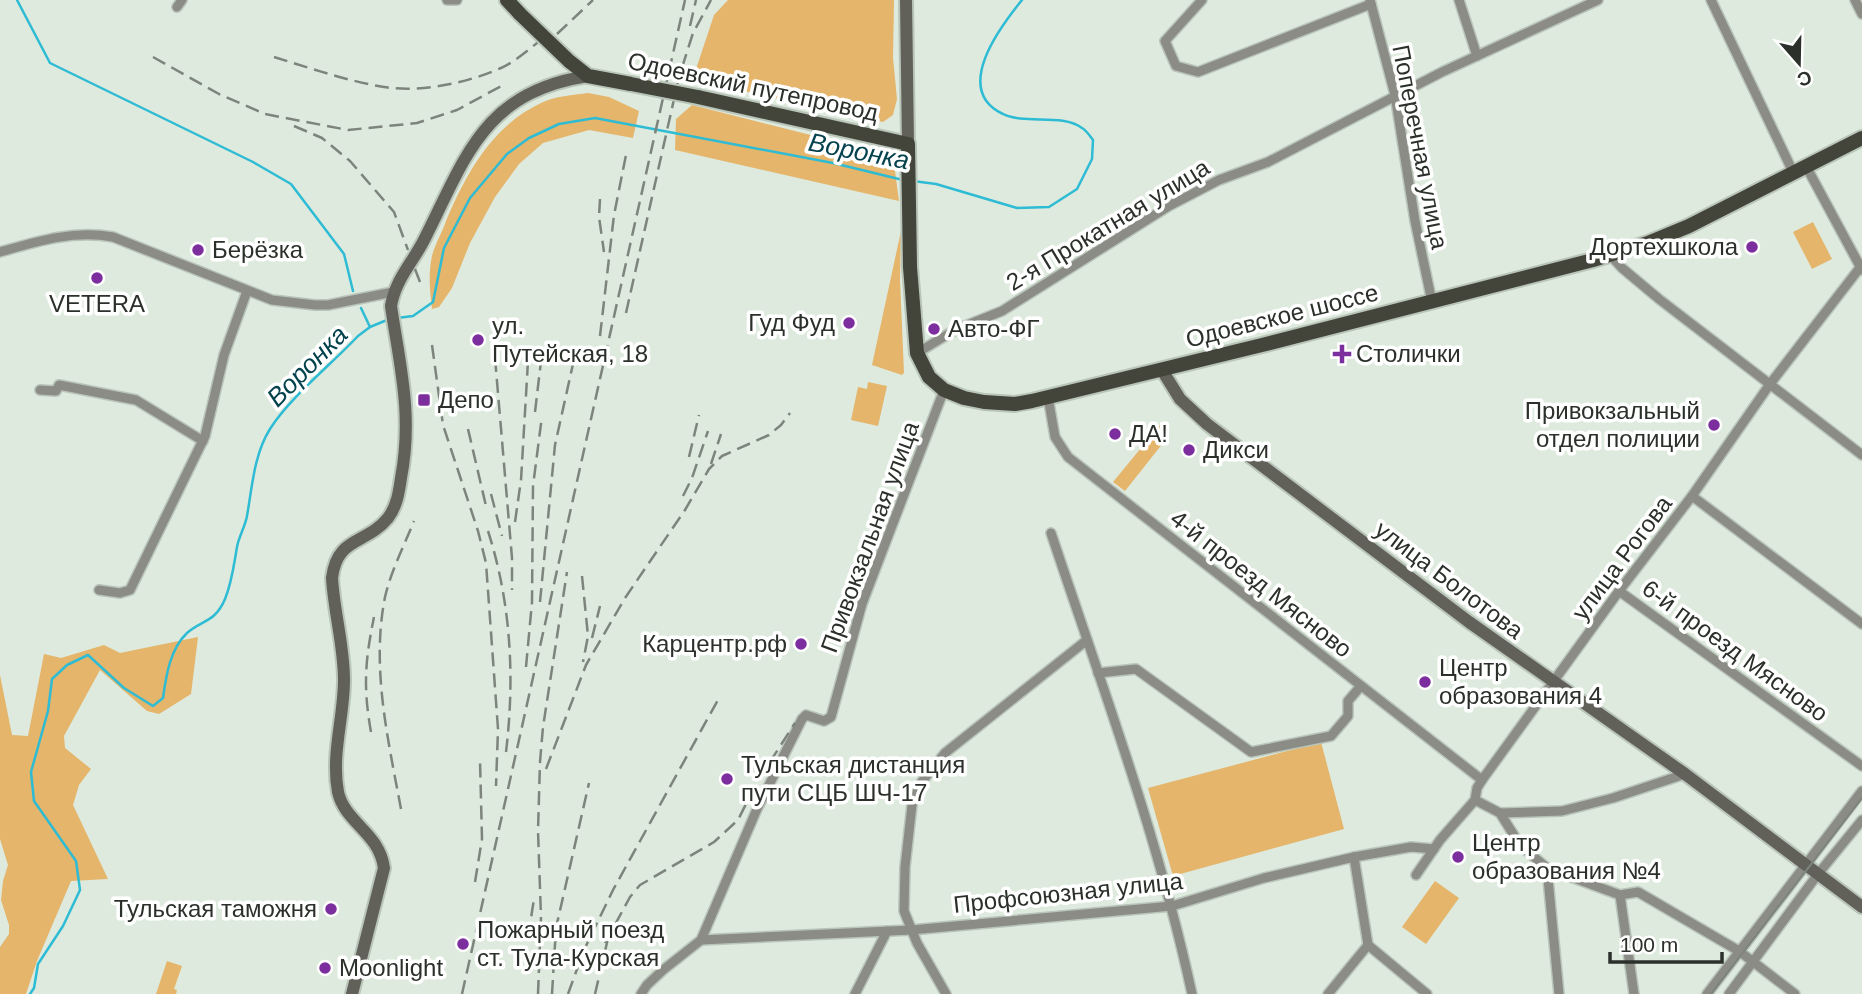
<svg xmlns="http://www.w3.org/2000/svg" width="1862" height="994" font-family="Arial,sans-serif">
<rect width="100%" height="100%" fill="#deeade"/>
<g fill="#e4b56a">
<polygon points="728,0 894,0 893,58 897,99 893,115 883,122 704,82 694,75 714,15"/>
<path d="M 588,93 L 609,97 L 639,111 L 633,138 L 589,130 L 543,143 L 519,164 L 495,197 L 470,243 L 452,288 L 439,307 L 432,309 C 430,291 428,274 432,256 C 435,244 442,233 446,221 C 466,174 492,126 541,103 C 555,96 573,95 588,93 Z"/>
<polygon points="692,105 874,151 895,171 899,201 675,150 676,119"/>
<polygon points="1813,222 1832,259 1812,269 1793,232"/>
<polygon points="901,231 900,280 904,373 902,375 872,365"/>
<polygon points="868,382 887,386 878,426 851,420 858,387 867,389"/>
<polygon points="1160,425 1163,427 1155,437 1163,443 1125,491 1113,482"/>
<polygon points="198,637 191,694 159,714 147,711 100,670 64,736 65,748 91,769 79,785 73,805 108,879 71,881 37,961 26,994 0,994 0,947 9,934 9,925 1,900 3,881 8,865 0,839 0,675 12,735 28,736 44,654 61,658 104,645 120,653"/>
<polygon points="1321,742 1344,829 1173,876 1148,788"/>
<polygon points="1435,881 1459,898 1426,944 1402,927"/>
<polygon points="167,961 182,966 174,989 177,990 176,994 156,994"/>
</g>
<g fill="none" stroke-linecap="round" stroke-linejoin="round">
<g stroke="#2ebbd4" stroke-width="2.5">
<polyline points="17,0 50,63 253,162 291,184 344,254 353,291"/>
<path d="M 913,181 L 936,184 L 1017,208 L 1049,207 L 1077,189 L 1092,159 L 1093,140 C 1090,136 1086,130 1082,128 C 1062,113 1025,125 1003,114 C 952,90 1000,27 1022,0"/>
<polyline points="361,308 370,327"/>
<polyline points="397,318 413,316 433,302 444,248 470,198 507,154 529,138 559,124 595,118 833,163 903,180"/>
<path d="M 30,994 L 34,988 L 38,964 L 63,926 L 80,890 L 76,861 L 34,801 L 31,772 L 48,711 L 52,679 L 67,665 L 88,655 L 124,688 L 153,706 L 163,698 C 166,676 170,649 187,633 C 201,620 215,623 225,599 C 232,582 234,564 237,547 C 239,536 245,527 247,516 C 252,488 254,454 270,429 C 289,398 333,363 358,336 L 370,327 L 387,320"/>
</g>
<defs>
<g id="street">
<polyline points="447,0 457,0"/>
<polyline points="1202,0 1165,41 1176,66 1198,72 1371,4"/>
<polyline points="1370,0 1395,95 1415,221 1432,302"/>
<polyline points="1459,0 1477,56"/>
<polyline points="1711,0 1794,174"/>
<polyline points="1855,0 1862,14"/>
<polyline points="177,7 182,0"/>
<polyline points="1807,168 1862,270"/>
<path d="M 0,252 C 38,241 73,230 113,237 L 272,300 L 315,305 L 328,305 L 393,292"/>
<polyline points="1610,255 1622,268 1659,299 1862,455"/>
<polyline points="917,353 955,330 1002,311 1169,206 1219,180 1268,162 1442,72 1598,0"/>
<polyline points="40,390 56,391 59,385 136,400 203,441"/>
<polyline points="1048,397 1055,437 1068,457 1482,780"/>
<polyline points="1692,496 1862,624"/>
<path d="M 1051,533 C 1102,686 1158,836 1192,994"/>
<polyline points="99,590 120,593 130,590 205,436 224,355 247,291"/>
<polyline points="1619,591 1862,766"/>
<polyline points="1098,673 1136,669 1251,752 1331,736 1348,716 1348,701 1360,687"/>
<polyline points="1475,800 1500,813 1520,845 1547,868 1620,895 1638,892 1739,951 1795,994"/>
<polyline points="1500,813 1562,811 1613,798 1685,774"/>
<polyline points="1354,857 1368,945"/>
<polyline points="1547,868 1559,994"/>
<polyline points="1416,875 1440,840 1475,800 1477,788 1482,780 1619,591 1692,496 1770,384 1862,265"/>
<polyline points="1620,895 1634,994"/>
<polyline points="701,940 911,930 1172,906 1264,878 1354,857 1411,847 1434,849"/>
<polyline points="1368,945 1427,994"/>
<polyline points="641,994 647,985 663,970 701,940 757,809 802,719 806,715 824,721 831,717 862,604 944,390"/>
<polyline points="855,994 887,931"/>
<polyline points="946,994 917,943 904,911 905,867 912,805 920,784 945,753 1087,640"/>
<polyline points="1328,994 1368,945"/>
<polyline points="1707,994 1862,791"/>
<polyline points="1729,994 1818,874 1862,820"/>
</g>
<g id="secondary">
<polyline points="906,0 908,144"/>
<polyline points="1162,370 1180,399 1207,424 1469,622 1685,774 1862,907"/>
<path d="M 352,994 L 384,868 C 379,832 345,823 338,792 C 331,754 344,717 344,680 C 344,646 334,612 332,578 C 337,536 366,545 388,518 C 397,506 399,492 401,478 C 413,415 400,367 391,306 C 395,280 413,262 424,240 C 466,157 483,92 588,76"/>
</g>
<g id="primary">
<polyline points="507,0 520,14"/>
<polyline points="569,61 588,76 631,84"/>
<polyline points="698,97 908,144 910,267 917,353 929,377 944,390 964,398 984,402 1015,404 1032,401 1262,345 1593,260 1648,243 1689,226 1862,138"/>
</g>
</defs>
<use href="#street" stroke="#bac5ba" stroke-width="12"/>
<use href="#secondary" stroke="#bac5ba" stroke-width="16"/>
<use href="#primary" stroke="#bac5ba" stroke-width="18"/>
<use href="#street" stroke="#8b8c86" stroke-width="9"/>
<use href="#secondary" stroke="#616159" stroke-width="12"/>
<use href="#primary" stroke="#43443a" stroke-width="14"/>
<polyline stroke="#7c847c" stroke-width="2" points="1711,994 1862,798"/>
<g stroke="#7c847c" stroke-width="2.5" stroke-dasharray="14 7" stroke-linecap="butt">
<polyline points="690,26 696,0"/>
<polyline points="557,34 593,0"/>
<polyline points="153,57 219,94 265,114 348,130 417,123 457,110 505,84"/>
<path d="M 274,57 C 310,68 347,81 384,87 C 421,93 467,83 501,68 C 515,62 529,49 541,40"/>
<polyline points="294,126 322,138 350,161 394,212 408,250"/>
<polyline points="600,199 599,217 604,252"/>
<polyline points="415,269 420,282"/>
<polyline points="626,313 679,77 693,33 711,0"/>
<polyline points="600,336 614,215 627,150"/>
<polyline points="432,345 443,425 478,531 486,563 498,729 496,786"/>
<polyline points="495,358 512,558 512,590"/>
<polyline points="535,412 541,361"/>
<polyline points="468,429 486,506"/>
<polyline points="689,457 699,415"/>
<polyline points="711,464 721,434"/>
<polyline points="491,494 502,536"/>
<polyline points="683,496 692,478 708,431"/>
<polyline points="515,522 521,480 528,361"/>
<path d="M 488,531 C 511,603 515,677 506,752"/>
<polyline points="582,576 588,636 583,662"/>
<polyline points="540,602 555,445 573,364"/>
<polyline points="592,638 600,606"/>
<polyline points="526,667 532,602 533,486 542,416"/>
<path d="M 371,732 C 363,687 365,661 374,617"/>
<polyline points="546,769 586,665 625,598 685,510 709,469 722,456 769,435 781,425 790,413"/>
<path d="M 401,809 C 388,739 371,668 385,597 C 391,571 404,546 414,521"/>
<polyline points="475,882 482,839 480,760"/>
<polyline points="528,937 534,899"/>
<polyline points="605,943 630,897 640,885 714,842 738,820 757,782 795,723"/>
<polyline points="462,994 685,0"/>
<polyline points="538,994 541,917 538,831 540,762 543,727 567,572"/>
<polyline points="552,994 556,928 589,783"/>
<polyline points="568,994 584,950 613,890 719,698"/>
<polyline points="595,994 609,934"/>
</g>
<defs>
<g id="primary-bridge">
<polyline points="520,14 569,61"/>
<polyline points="631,84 698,97"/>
</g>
</defs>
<use href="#primary-bridge" stroke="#bac5ba" stroke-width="18" stroke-linecap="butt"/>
<use href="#primary-bridge" stroke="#43443a" stroke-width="14"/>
</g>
<g fill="#7c2d9e" stroke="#fff" stroke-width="2.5">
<circle cx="1752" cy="247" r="7"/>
<circle cx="198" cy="250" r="7"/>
<circle cx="97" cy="278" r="7"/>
<circle cx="849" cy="323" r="7"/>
<circle cx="934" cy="329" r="7"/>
<circle cx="478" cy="340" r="7"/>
<path d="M1338.5 343.5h7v7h7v7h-7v7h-7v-7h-7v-7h7z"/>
<rect x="417" y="393" width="14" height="14" rx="3.5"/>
<circle cx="1714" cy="425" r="7"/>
<circle cx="1115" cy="434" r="7"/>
<circle cx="1189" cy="450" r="7"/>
<circle cx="801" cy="644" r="7"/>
<circle cx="1425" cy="682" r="7"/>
<circle cx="727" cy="779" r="7"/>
<circle cx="1458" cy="857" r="7"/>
<circle cx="331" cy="909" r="7"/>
<circle cx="463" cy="944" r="7"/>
<circle cx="325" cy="968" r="7"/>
</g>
<g text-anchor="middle" stroke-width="7" stroke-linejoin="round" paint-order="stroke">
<g font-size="24" fill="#2b302b" stroke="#fff">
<text transform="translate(753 87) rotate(12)" y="8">Одоевский путепровод</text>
<text transform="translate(1420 147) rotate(79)" y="8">Поперечная улица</text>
<text transform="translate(1108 225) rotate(-31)" y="8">2-я Прокатная улица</text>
<text transform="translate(1282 316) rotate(-14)" y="8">Одоевское шоссе</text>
<text transform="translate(870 537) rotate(-70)" y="8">Привокзальная улица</text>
<text transform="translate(1622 558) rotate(-53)" y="8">улица Рогова</text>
<text transform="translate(1449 580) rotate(37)" y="8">улица Болотова</text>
<text transform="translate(1261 584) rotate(38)" y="8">4-й проезд Мясново</text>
<text transform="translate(1735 651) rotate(36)" y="8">6-й проезд Мясново</text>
<text transform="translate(1068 893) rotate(-6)" y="8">Профсоюзная улица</text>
</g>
<g font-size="24" fill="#2b302b" stroke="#fff" text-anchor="start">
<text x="1738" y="255" text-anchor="end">Дортехшкола</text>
<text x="212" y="258">Берёзка</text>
<text x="97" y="312" text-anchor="middle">VETERA</text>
<text x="835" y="331" text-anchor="end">Гуд Фуд</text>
<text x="492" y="334">ул.<tspan x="492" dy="28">Путейская, 18</tspan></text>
<text x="948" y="337">Авто-ФГ</text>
<text x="1356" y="362">Столички</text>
<text x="438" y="408">Депо</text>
<text x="1700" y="419" text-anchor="end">Привокзальный<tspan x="1700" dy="28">отдел полиции</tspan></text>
<text x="1129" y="442">ДА!</text>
<text x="1203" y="458">Дикси</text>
<text x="787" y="652" text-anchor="end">Карцентр.рф</text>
<text x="1439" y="676">Центр<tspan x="1439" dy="28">образования 4</tspan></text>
<text x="741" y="773">Тульская дистанция<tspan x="741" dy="28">пути СЦБ ШЧ-17</tspan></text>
<text x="1472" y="851">Центр<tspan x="1472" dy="28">образования №4</tspan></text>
<text x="317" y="917" text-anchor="end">Тульская таможня</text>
<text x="477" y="938">Пожарный поезд<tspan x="477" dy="28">ст. Тула-Курская</tspan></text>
<text x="339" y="976">Moonlight</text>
</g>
<g font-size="26" font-style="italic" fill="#04424d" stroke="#fff">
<text transform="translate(859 151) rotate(11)" y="9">Воронка</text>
<text transform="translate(307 366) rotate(-45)" y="9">Воронка</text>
</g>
</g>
<g transform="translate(1799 63) rotate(160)" stroke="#ffffff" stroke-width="5" paint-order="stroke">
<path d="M0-5L12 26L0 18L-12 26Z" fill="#2b302b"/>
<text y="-10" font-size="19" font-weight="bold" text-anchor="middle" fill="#2b302b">С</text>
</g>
<path d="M1610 952v10h112v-10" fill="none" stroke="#2b302b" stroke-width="3.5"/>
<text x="1620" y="952" font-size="21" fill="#2b302b" stroke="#ffffff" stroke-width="5" paint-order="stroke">100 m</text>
</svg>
